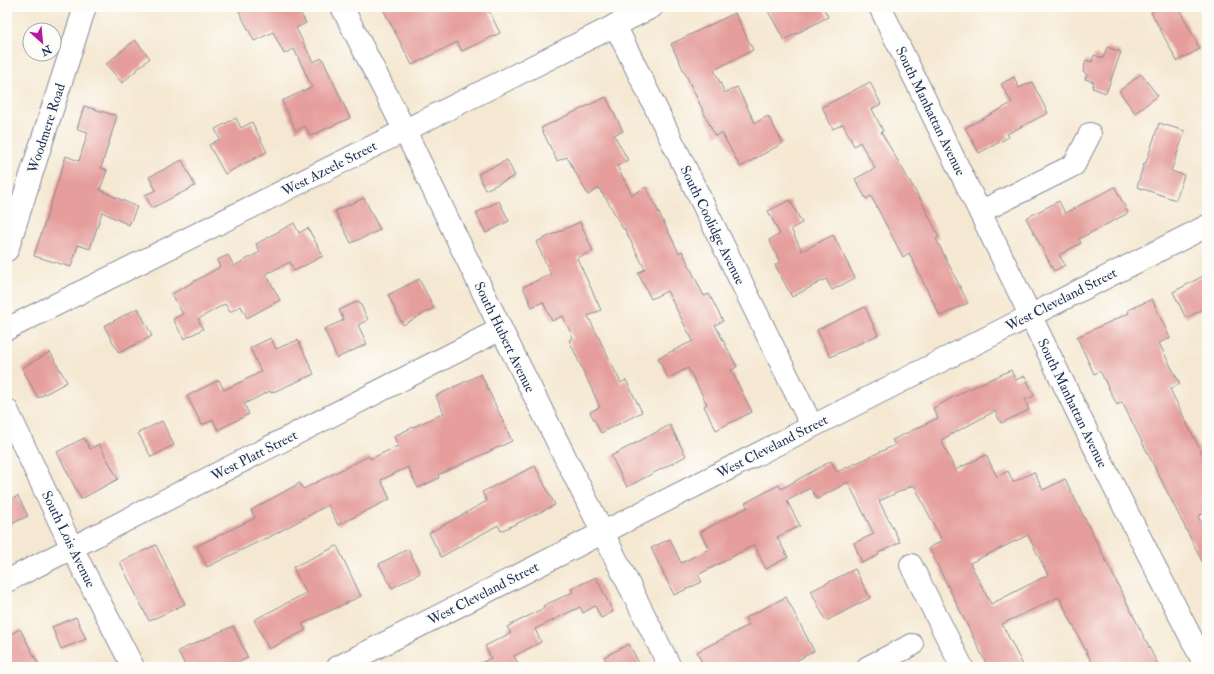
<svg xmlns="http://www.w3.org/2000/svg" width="1214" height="674" font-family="'IM FELL Double Pica',serif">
<rect width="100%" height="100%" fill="#fdfcf7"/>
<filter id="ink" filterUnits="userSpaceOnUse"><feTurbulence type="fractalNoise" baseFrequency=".025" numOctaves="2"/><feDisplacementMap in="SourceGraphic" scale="8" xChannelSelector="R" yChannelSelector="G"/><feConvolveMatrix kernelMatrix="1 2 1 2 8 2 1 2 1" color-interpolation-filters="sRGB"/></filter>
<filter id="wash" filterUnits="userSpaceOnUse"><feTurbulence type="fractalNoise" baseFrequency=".012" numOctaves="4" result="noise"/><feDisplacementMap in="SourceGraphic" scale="16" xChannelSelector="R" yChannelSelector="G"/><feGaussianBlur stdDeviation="0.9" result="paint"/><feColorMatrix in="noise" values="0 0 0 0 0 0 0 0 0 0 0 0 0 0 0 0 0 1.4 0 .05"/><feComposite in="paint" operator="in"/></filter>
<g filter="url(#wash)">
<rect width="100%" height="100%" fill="#f5e8d2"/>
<g id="blocks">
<g fill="#e59e9b" fill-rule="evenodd">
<polygon points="237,7 297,7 306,23 296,28 313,62 322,58 350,118 310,136 305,126 296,131 282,101 312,87 294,49 284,54 273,32 254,41"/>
<polygon points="382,7 487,7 500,33 462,51 457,42 412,65"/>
<polygon points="776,7 823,7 828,17 784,40 768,11"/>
<polygon points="1161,7 1178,7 1200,49 1177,61 1151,12"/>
<polygon points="735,13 753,50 714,70 725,93 737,87 755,123 768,116 783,143 740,167 722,133 715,136 671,44"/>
<polygon points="135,40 150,58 122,83 106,64"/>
<polygon points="1107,47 1121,52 1106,93 1092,88 1094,82 1085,79 1087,74 1083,72 1086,60 1092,62 1094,55 1103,58"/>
<polygon points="1141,74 1158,96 1135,113 1119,91"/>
<polygon points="1014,77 1019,88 1032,82 1048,113 1007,134 1009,137 979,153 965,128 1012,103 1001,84"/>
<polygon points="870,82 881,104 872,109 883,131 881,132 923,204 939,237 936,239 968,303 940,316 909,253 903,257 871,196 866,199 855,179 875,168 860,142 854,146 843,124 833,129 822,107"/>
<polygon points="606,97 623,131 614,135 628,160 617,166 632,195 646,187 679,253 682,251 704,296 709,294 723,321 715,325 737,367 731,370 752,412 716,430 704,406 707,404 688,368 668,378 658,358 693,341 667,291 651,299 638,273 645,269 624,228 623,229 606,198 605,198 599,188 588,195 567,157 557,161 541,128"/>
<polygon points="84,106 117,116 101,168 107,170 100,190 137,207 129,225 102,212 90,249 78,245 71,267 34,256 66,156 79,161 88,132 77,129"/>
<polygon points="236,118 241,128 252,122 267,152 225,174 209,145 220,139 215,129"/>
<polygon points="1159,123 1185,131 1171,171 1184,175 1176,200 1137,187 1144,163 1146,163"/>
<polygon points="182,160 195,186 152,208 145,195 156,190 149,177"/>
<polygon points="507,160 515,176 485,190 478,174"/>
<polygon points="1115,187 1128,213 1079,239 1081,243 1059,255 1065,265 1054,271 1026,218 1059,201 1065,213"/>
<polygon points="364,198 380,230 351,243 335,211"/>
<polygon points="790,200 802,223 791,229 802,251 833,235 855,278 832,290 826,279 792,297 775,265 780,262 769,240 780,234 768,211"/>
<polygon points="499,201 509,221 486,233 476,213"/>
<polygon points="580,222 593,251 577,258 601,310 588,316 621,383 626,380 642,412 601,433 590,412 600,407 569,340 573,338 563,316 552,321 543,302 532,307 523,287 551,274 536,242"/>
<polygon points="294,223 299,233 308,228 323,256 294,271 290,262 266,274 280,300 247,318 241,306 230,312 225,304 198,319 203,329 184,339 173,319 183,314 172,294 220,267 217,260 228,255 234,266 260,252 256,244"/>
<polygon points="1207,274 1207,307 1186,318 1173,292"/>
<polygon points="419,279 434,308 403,325 388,295"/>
<polygon points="1152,299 1170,338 1159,343 1180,384 1170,389 1207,464 1207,512 1198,516 1207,535 1207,571 1122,402 1117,405 1100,371 1094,374 1077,337 1129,313 1128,310"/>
<polygon points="359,301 368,320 358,325 367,344 337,358 324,329 344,320 339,310"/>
<polygon points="865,307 878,335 830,357 817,330"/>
<polygon points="138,308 152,336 119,353 104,326"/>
<polygon points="271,338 276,349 298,340 314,374 271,393 270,391 244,404 249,414 218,430 213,420 202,425 187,396 219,380 224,390 261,372 250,348"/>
<polygon points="50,352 67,382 38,398 22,368"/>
<path d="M 1011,370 L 1015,380 L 1025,376 L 1034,396 L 1025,400 L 1029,410 L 1001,423 L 995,411 L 941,440 L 955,470 L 986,455 L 997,477 L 1008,471 L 1013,482 L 1034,472 L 1043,490 L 1065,479 L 1159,667 L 1094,667 L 1059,597 L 1002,624 L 1024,667 L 988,667 L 929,548 L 942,541 L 914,485 L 879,501 L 900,542 L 878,553 L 879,555 L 862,563 L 854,543 L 874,534 L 848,482 L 817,499 L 810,488 L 787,501 L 800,526 L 777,537 L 788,557 L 766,569 L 754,545 L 698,575 L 702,582 L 674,595 L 651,548 L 670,539 L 681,563 L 709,549 L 700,532 L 748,507 L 745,503 L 779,485 L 781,489 L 831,461 L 837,472 L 895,445 L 892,440 L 938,418 L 933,408 L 967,390 ZM 1028,535 L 1048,575 L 991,604 L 970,563 Z"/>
<polygon points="481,374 512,441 438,475 439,478 418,488 408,467 381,480 390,499 338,525 328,505 266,539 266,538 207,567 197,546 255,518 251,510 300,483 303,489 369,456 370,459 398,446 394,436 444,413 436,396"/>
<polygon points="162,421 174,445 151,457 138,433"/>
<polygon points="670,425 686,456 627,487 611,456"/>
<polygon points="84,438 90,449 99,444 118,479 81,499 57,452"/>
<polygon points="535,466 555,505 501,531 498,525 441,557 429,533 487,501 482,492"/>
<polygon points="18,496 28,516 7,526 7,501"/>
<polygon points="156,545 185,604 149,621 120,562"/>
<polygon points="337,546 361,596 302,624 306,630 269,649 254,620 306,593 293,567"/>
<polygon points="408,549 420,573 392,588 379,564"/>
<polygon points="855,569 870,598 826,621 811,591"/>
<polygon points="596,577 613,612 601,618 595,606 583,613 580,607 535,629 541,642 514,656 520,667 473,667 491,658 485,646 511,633 507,627 544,608 543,606 573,592 571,589"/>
<polygon points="786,597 814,651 785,667 704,667 697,652 749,625 745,618"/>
<polygon points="76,617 86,639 61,649 52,627"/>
<polygon points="233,626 248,658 227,667 186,667 178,651"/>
<polygon points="20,629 40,667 7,667 7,636"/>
<polygon points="629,644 641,667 609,667 604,657"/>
</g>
</g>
</g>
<g filter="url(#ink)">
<use href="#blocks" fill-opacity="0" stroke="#888c98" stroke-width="1"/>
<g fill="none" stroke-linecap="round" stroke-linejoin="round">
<defs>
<g id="minor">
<polyline points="342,7 405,131 501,329 670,667"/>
<polyline points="880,7 1110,479 1206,667"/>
<polyline points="615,25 812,426"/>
<polyline points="980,212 1074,165 1090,134"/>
<polyline points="7,250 85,7"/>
<polyline points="7,329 652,7"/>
<polyline points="7,410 72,548 133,667"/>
<polyline points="911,565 962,667"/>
<polyline points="7,581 501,329"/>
<polyline points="338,667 1207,226"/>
<polyline points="868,667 912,645"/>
</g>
</defs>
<use href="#minor" stroke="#888c98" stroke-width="24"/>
<use href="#minor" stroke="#fff" stroke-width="22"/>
</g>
</g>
<g text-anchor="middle" stroke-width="3.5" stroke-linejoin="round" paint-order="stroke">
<g font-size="14" fill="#1b2f5e" stroke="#fdfcf7">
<text transform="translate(931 111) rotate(64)" y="5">South Manhattan Avenue</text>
<text transform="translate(46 128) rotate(-72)" y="5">Woodmere Road</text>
<text transform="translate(329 168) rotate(-27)" y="5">West Azeele Street</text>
<text transform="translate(713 225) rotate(64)" y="5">South Coolidge Avenue</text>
<text transform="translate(1061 299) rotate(-27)" y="5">West Cleveland Street</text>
<text transform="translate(505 337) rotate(64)" y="5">South Hubert Avenue</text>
<text transform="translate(1073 403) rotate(64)" y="5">South Manhattan Avenue</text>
<text transform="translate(772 446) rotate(-27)" y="5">West Cleveland Street</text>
<text transform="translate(254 455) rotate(-27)" y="5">West Platt Street</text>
<text transform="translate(69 539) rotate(64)" y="5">South Lois Avenue</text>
<text transform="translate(483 593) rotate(-27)" y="5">West Cleveland Street</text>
</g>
</g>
<rect width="1214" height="674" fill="none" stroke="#fdfcf7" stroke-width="24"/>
<g transform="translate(42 42) rotate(153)"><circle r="19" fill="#fdfcf7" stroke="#a3aaba"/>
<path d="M0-3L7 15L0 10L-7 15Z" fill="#b5179e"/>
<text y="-6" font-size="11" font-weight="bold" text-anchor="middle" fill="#1b2f5e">N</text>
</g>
</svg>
